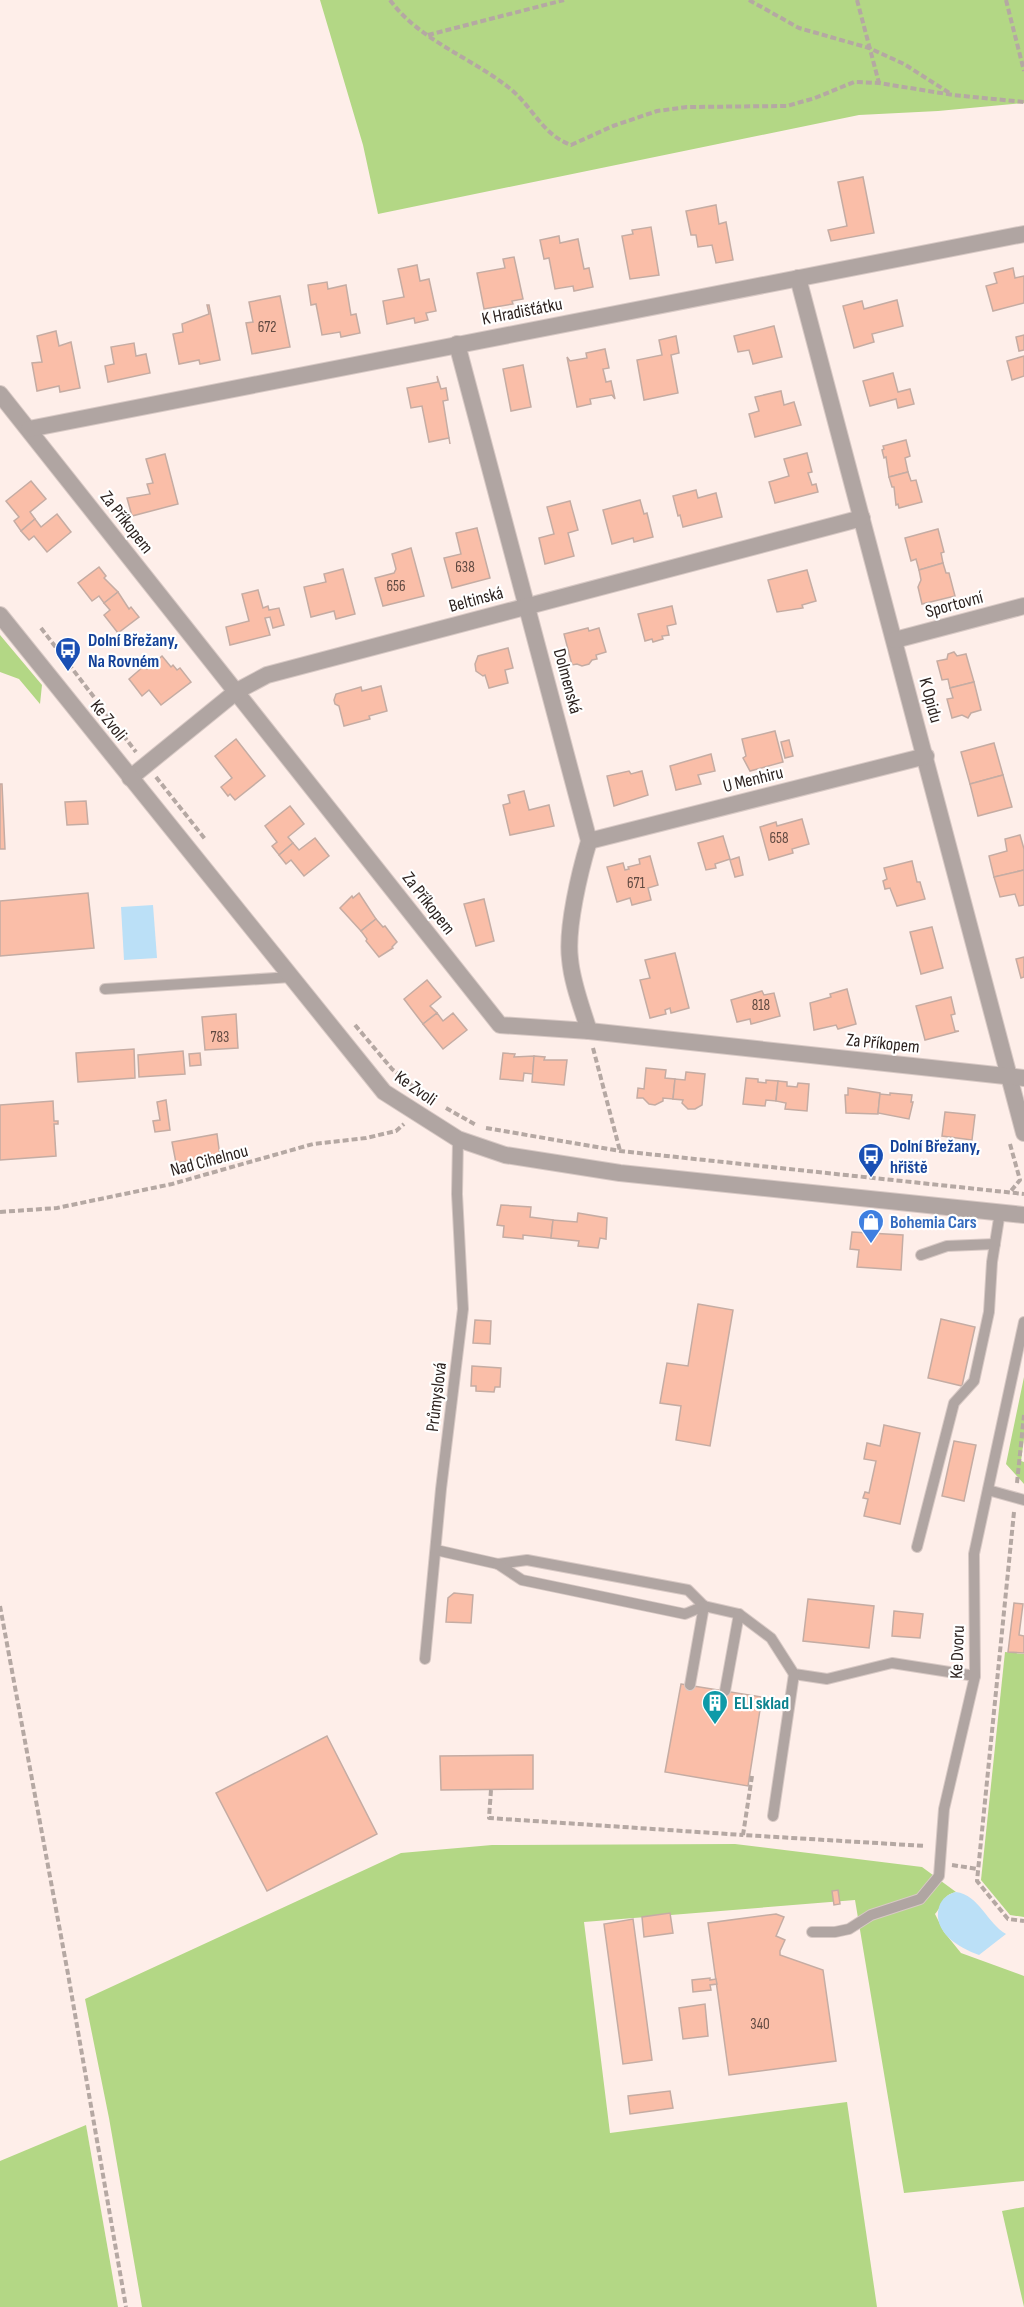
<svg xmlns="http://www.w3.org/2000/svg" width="1024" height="2307" font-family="'Sofia Sans Condensed',sans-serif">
<rect width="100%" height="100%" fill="#feeee9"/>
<g fill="#b3d785">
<polygon points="320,0 1024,0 1024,103 938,111 859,115 378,214 363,145"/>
<polygon points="0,635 42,685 40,704 19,679 0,672"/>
<polygon points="1024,1377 1024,1439 1021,1461 1024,1462 1024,1484 1006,1464"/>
<polygon points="1005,1652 1024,1654 1024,1917 1010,1915 981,1880"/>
<path d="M 735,1844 L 922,1867 L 956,1892 C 942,1895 944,1904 935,1914 L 944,1932 L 961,1953 L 1024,1976 L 1024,2181 L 904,2193 L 855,1900 L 584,1922 L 610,2133 L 847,2102 L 877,2307 L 142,2307 L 109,2118 L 85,1999 L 401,1853 L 492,1845 Z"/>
<polygon points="86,2125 118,2307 0,2307 0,2161"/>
<polygon points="1024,2207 1024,2307 1002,2211"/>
</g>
<g fill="#bbe0f7">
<polygon points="153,905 157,958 124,960 121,907"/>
<path d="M 956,1892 C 979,1895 987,1923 1006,1934 L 979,1955 C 959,1948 932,1932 939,1907 C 942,1898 948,1894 956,1892 Z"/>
</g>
<g fill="#fabea8" stroke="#c5aca3" stroke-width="1.5">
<polygon points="863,177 874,233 831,241 828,230 847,226 838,182"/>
<polygon points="716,205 719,224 726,222 733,260 716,263 712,245 698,247 696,235 691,235 686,211"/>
<polygon points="651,227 659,275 630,279 622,236 633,234 632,230"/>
<polygon points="559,236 560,243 578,239 584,269 589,268 593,287 574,291 573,286 555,289 549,258 544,259 540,240"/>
<polygon points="514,257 523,299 512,301 513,304 484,309 477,273 505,268 503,259"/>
<polygon points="417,265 420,281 429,279 436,311 426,313 428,320 415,323 414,318 387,324 383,301 404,297 398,269"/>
<polygon points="1013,268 1015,278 1024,276 1024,303 993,311 986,286 997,283 994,273"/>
<polygon points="327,282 328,289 346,285 351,315 356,314 360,333 341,337 340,332 322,335 316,304 311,305 308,285"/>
<polygon points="280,296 290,347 252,354 246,323 253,322 249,302"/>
<polygon points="897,300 903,326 872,334 874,342 854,348 843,306 862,301 864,309"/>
<polygon points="207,305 209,305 220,360 200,364 199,360 179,364 173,334 183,332 182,324 209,314"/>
<polygon points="774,326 782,357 753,364 749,350 738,352 734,336"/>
<polygon points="56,331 59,346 71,342 80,388 60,392 59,386 37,391 32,363 42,362 37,336"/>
<polygon points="1024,335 1024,350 1019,351 1016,337"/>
<polygon points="676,336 679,353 671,355 678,393 644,400 637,360 662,355 659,340"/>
<polygon points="134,343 136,356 146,354 150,373 108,382 105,366 114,364 111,347"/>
<polygon points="605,349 609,368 603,369 606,382 611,381 615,399 612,395 590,399 591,404 577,407 567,357 570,361 587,358 586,353"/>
<polygon points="1024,356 1024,376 1012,380 1007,361"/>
<polygon points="523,365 531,407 511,411 503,369"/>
<polygon points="893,373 898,392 910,389 914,404 898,408 896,399 870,406 863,381"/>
<polygon points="437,376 441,389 446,388 448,400 443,401 450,444 449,438 429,442 422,406 411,408 407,388 438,382"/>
<polygon points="781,391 784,405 794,402 801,425 755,437 749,414 759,411 755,397"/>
<polygon points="906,440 910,456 905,458 908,472 889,477 886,457 884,458 882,450 884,449 883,446"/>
<polygon points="807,453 812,472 808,473 812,485 816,484 818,492 775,503 769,482 789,476 784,459"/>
<polygon points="165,454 178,504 132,516 127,498 150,494 147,484 153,483 146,459"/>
<polygon points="908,472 911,481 916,480 922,502 899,508 898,504 896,505 894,487 892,487 889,477"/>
<polygon points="31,481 46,499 30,512 35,519 21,531 14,521 19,517 6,501"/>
<polygon points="696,490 698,498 716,493 722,517 683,527 680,515 678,516 673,496"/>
<polygon points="640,500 644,514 647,513 653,537 634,542 633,538 612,544 603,510"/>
<polygon points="570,501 578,530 568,533 574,556 545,564 539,538 554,534 547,507"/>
<polygon points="57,514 71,532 47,552 34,536 29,540 21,531 35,519 41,527"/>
<polygon points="477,528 490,578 452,588 444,558 461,554 456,533"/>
<polygon points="938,529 944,552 941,553 943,563 919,570 916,559 911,561 905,538"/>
<polygon points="411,548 424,596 383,606 375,578 394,573 396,569 392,554"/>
<polygon points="943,563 946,573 949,573 955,596 922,604 918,587 921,580 919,570"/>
<polygon points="99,567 106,576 104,578 118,592 104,603 99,596 92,601 78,583"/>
<polygon points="343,569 355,614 336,619 334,611 311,617 304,587 326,582 324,574"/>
<polygon points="807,570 816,601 802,605 803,608 777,612 768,580"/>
<polygon points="258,590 263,608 268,606 269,610 279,608 284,625 273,628 270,617 265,618 270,635 230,645 226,627 249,621 242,594"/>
<polygon points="118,592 129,609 131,607 139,617 118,633 104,615 110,610 104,603"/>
<polygon points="672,606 676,624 667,626 669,635 662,636 663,639 653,642 652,639 645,641 638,614"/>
<polygon points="588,628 589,631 599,628 606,652 596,655 597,659 592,660 589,664 582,666 577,664 572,665 564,634"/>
<polygon points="508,648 513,668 505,670 508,683 489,688 485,675 483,676 476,671 475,664 478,656"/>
<polygon points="954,652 957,656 966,654 974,682 950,688 948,679 942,680 937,661 947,659 948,654"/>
<polygon points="162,656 171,667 173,665 177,670 180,668 191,682 161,705 149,690 142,696 129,679 144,666 147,669"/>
<polygon points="974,682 981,710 971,713 968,718 962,715 952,718 947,699 953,698 950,688"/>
<polygon points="381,686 387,711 369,716 370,719 344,726 339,706 335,704 334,700 336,694 361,687 362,691"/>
<polygon points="775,731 783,762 750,771 743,758 746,756 742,739"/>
<polygon points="236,739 265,776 235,800 230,794 228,796 221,787 232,778 215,756"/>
<polygon points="789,740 793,756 785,758 781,742"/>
<polygon points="994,743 1003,775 970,784 961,752"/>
<polygon points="711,754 715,771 698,775 701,784 676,790 670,766"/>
<polygon points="629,771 631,774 642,771 648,795 614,806 607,776"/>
<polygon points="1003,775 1012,807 978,816 970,784"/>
<polygon points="0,784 2,784 5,849 0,849"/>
<polygon points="524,791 529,810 549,805 554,826 510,835 503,805 510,803 508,795"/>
<polygon points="86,801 88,824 67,825 65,802"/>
<polygon points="290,806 304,824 288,837 293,843 279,855 272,846 277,842 265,826"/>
<polygon points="802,819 809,844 792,849 793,853 769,860 760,827 776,822 777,826"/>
<polygon points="1020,835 1024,849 1024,870 994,877 989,856 1007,851 1005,839"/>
<polygon points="723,836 730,859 715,864 716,868 706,870 698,843"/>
<polygon points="315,838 329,856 304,876 291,860 286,864 279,855 293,843 299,850"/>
<polygon points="650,856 658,885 648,888 651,900 632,905 630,898 617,902 607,867 623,863 625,870 629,869 628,867 640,864 639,859"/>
<polygon points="739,857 743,875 735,877 730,860"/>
<polygon points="912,861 917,882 920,882 925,899 897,906 890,888 885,889 883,881 887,879 884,868"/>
<polygon points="1024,870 1024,905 1019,906 1015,894 1000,897 994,877"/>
<polygon points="88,893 94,948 0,956 0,901"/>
<polygon points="359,893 376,919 361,931 340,908 352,896 353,898"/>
<polygon points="484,899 494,941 476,946 464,904"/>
<polygon points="376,919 383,927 385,926 397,942 392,947 393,948 379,957 366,941 367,939 361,931"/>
<polygon points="932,927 943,968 921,974 910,932"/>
<polygon points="675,953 689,1008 671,1013 670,1008 665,1010 666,1014 650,1018 640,980 650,978 645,960"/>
<polygon points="1024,957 1024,977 1021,978 1016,959"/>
<polygon points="427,980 441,997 430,1006 437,1013 423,1024 404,999"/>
<polygon points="847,989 856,1024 838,1029 836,1025 814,1030 810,1003 831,997 830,994"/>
<polygon points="762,991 764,995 774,993 780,1016 751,1024 750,1019 737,1022 731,1000"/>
<polygon points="951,997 955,1014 951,1015 955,1031 959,1031 925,1040 916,1006"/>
<polygon points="437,1013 443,1021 453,1013 467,1030 443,1049 423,1024"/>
<polygon points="236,1014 238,1048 205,1050 202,1017"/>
<polygon points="134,1049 135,1078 78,1082 76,1053"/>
<polygon points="183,1051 185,1074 139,1077 138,1055"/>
<polygon points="200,1053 201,1065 190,1066 189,1054"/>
<polygon points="503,1053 515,1054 514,1057 534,1056 533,1074 524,1073 523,1081 500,1079"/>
<polygon points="534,1056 545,1057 544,1060 567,1060 564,1085 532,1082"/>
<polygon points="646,1068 666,1070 665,1078 675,1079 673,1099 663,1098 663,1101 655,1105 649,1104 643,1098 637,1098 638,1088 644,1089"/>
<polygon points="686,1072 705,1074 702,1105 695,1109 688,1109 682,1103 683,1100 673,1099 675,1079 685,1080"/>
<polygon points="746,1078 758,1079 758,1082 766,1083 766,1080 778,1081 776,1101 766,1100 765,1106 743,1104"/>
<polygon points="778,1081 787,1082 787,1086 797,1087 798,1083 809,1084 807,1111 785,1109 786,1103 776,1101"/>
<polygon points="848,1088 880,1093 878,1114 846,1113 845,1095 848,1095"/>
<polygon points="890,1093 912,1095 911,1102 913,1102 909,1119 878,1113 880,1094 890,1095"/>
<polygon points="166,1100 170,1130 155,1132 153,1121 160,1120 157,1102"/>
<polygon points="53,1101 54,1121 58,1121 58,1124 54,1124 56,1156 0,1160 0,1105"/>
<polygon points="945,1112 975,1115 972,1140 942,1136"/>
<polygon points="217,1134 220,1156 176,1163 172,1142"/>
<polygon points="501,1205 531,1207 530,1217 553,1220 551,1238 523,1235 523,1239 503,1237 504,1226 497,1225"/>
<polygon points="578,1213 607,1218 606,1239 600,1238 598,1248 578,1246 579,1241 551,1238 553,1220 577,1222"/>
<polygon points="852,1232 903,1235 901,1270 857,1267 859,1250 850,1249"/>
<polygon points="698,1304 733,1310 710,1446 676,1440 681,1406 660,1403 667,1363 688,1366"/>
<polygon points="941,1319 975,1327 962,1386 928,1378"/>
<polygon points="475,1320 491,1321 490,1344 473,1343"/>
<polygon points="472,1366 501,1368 500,1387 495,1387 494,1392 476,1391 476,1386 471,1386"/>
<polygon points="884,1425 920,1433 900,1524 864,1516 868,1499 863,1498 865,1492 869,1493 876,1461 864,1459 867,1443 880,1446"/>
<polygon points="954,1441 976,1445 964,1501 942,1496"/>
<polygon points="454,1593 473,1595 471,1623 446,1622 448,1598"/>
<polygon points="808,1599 874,1606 869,1648 803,1641"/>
<polygon points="1014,1603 1023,1604 1019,1635 1024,1636 1024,1653 1008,1652"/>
<polygon points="894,1611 923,1614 920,1638 892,1636"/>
<polygon points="681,1684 762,1697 748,1786 665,1772"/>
<polygon points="327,1736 377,1834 267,1891 216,1793"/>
<polygon points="533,1755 533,1789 441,1790 440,1756"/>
<polygon points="838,1890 840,1904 834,1905 832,1891"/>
<polygon points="670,1913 673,1933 644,1937 642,1917"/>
<polygon points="776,1914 784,1917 776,1936 785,1940 780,1951 780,1955 823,1970 836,2061 729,2075 708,1923"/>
<polygon points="633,1919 652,2060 623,2064 604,1924"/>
<polygon points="710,1978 710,1980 716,1979 717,1984 710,1985 711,1990 693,1992 692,1980"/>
<polygon points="705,2004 708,2036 683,2039 679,2008"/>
<polygon points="670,2091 673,2108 630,2114 628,2096"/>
</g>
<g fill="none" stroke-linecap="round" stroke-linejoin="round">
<defs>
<g id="service">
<polyline points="105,989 291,977"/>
<polyline points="921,1255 947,1246 995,1244"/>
<polyline points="988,1490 1024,1500"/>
<polyline points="917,1547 954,1403 974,1381 989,1312 992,1262 1000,1212"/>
<polyline points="436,1550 498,1564 527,1560 688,1590 704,1606"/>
<polyline points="498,1564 522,1580 685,1614 704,1606 739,1614 771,1638 794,1674 827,1679 892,1663 975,1676"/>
<polyline points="425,1659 441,1489 463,1309 457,1194 458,1139"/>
<polyline points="690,1685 704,1606"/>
<polyline points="725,1691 739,1614"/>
<polyline points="773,1816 794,1674"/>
<polyline points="812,1932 835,1932 849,1929 871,1915 920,1899 939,1876 944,1809 975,1676 974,1554 1024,1322"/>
</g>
<g id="minor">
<polyline points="798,278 1024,1133"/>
<path d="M 457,344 L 589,841 C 580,871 566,928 570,959 C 572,983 582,1008 589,1031"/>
<polyline points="0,394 500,1025 589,1031 1024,1078"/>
<polyline points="29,429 1024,234"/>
<polyline points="895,640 1024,606"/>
<polyline points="130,778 237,691 267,675 862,518"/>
<polyline points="589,841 926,756"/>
</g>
<polyline id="tertiary" points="0,615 384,1092 458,1139 505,1155 620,1173 1024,1215"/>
</defs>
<use href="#service" stroke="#d8c9c5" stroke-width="12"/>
<use href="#minor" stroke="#d8c9c5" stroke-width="18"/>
<use href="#tertiary" stroke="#d8c9c5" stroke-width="18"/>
<g stroke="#b5a8a3" stroke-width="4" stroke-dasharray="6 3" stroke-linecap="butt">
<path d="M 390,0 C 419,40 470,57 508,87 C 531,104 542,135 571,145 L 613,126 L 657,111 L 687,107 L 787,106 L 815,98 L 854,82 L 879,83 L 953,95 L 1024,102"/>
<polyline points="749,0 799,28 869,48 904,64 951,94"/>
<polyline points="857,0 879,83"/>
<polyline points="1006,0 1024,71"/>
<polyline points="428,35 564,0"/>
<polyline points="41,628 136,752"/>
<polyline points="156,777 205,839"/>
<polyline points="355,1025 392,1069 420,1092"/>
<polyline points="593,1048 620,1151"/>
<polyline points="446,1108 476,1125"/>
<polyline points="486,1128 620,1151 1024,1194"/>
<polyline points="1010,1144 1020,1180 1010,1192"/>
<polyline points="0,1212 57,1208 172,1184 313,1144 366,1138 396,1131 404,1124"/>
<polyline points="1017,1483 1024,1415"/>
<polyline points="1014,1512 977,1881 1008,1919 1024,1921"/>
<polyline points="0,1606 68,1974 126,2307"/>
<polyline points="752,1776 743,1835 926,1846"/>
<polyline points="491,1790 489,1818 743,1835"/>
<polyline points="952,1865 978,1869"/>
</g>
<use href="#service" stroke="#b0a5a2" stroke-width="10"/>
<use href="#minor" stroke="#b0a5a2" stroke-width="16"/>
<use href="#tertiary" stroke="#b0a5a2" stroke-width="16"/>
</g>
<defs>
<symbol id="bus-pin" viewBox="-11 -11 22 30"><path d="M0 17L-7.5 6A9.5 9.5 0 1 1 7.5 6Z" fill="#1a4fb4" stroke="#fff"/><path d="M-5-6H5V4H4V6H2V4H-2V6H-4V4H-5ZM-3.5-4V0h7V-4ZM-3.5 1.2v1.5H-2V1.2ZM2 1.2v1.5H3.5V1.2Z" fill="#fff"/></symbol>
<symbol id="shop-pin" viewBox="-11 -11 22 30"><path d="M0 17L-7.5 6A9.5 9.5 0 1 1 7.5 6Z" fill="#3f7fe0" stroke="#fff"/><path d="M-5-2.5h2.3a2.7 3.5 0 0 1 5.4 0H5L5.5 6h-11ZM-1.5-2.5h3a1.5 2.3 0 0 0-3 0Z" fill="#fff"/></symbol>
<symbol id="building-pin" viewBox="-11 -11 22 30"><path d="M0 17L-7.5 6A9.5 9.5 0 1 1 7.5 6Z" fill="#0f9aa8" stroke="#fff"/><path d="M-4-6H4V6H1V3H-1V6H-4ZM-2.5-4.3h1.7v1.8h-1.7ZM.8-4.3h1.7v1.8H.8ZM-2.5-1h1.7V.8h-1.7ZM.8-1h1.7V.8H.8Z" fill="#fff"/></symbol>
</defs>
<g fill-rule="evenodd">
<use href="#bus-pin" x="53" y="635" width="30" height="40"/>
<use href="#bus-pin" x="856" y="1141" width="30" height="40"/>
<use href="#shop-pin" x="856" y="1207" width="30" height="40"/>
<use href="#building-pin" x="700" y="1688" width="30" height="40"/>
</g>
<g text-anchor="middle" stroke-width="4.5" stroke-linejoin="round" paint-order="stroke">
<g font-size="15" fill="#604941">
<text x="267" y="332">672</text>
<text x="465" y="572">638</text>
<text x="396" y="591">656</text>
<text x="779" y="843">658</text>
<text x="636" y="888">671</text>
<text x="761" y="1010">818</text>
<text x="220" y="1042">783</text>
<text x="760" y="2029">340</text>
</g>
<g font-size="18" fill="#2c221f" stroke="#fff">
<text transform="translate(522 311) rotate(-11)" y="6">K Hradišťátku</text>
<text transform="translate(127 522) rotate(52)" y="6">Za Příkopem</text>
<text transform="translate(476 599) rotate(-15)" y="6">Beltinská</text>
<text transform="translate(954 604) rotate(-15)" y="6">Sportovní</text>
<text transform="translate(568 681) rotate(75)" y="6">Dolmenská</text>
<text transform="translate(931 700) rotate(75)" y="6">K Opidu</text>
<text transform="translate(109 720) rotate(51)" y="6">Ke Zvoli</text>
<text transform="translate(753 779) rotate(-14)" y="6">U Menhiru</text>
<text transform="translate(429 903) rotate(52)" y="6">Za Příkopem</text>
<text transform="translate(883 1043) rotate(6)" y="6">Za Příkopem</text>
<text transform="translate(416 1088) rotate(35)" y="6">Ke Zvoli</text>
<text transform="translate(209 1160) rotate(-15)" y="6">Nad Cihelnou</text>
<text transform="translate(436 1397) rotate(-83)" y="6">Průmyslová</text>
<text transform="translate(957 1652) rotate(-88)" y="6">Ke Dvoru</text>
</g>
<g font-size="18" font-weight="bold" fill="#164399" stroke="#fff" text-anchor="start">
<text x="88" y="646">Dolní Břežany,<tspan x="88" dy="21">Na Rovném</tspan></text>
<text x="890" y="1152">Dolní Břežany,<tspan x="890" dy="21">hřiště</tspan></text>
</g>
<g font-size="18" font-weight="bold" fill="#366cbe" stroke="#fff" text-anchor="start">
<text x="890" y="1228">Bohemia Cars</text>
</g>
<g font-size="18" font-weight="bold" fill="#0d838f" stroke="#fff" text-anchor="start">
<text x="734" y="1709">ELI sklad</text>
</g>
</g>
</svg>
